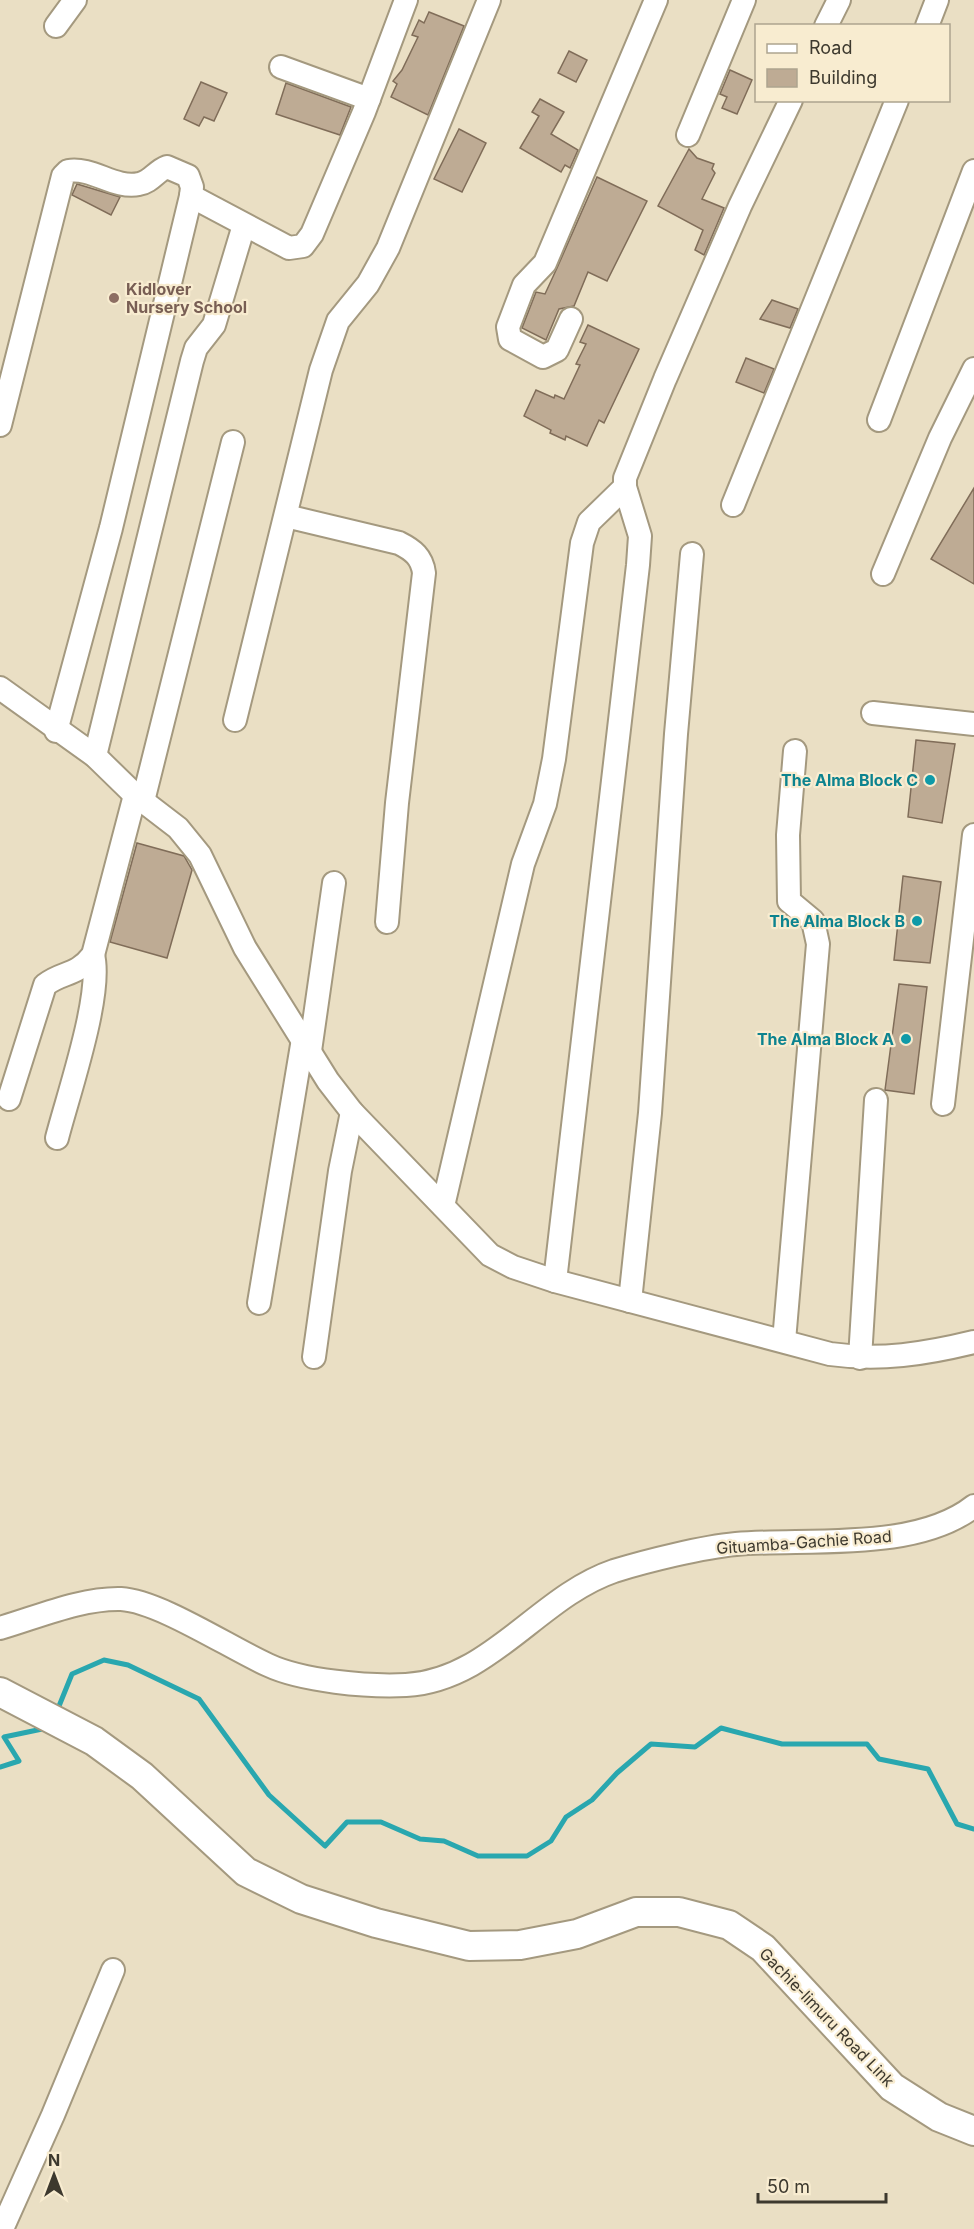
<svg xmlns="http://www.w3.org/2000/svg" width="974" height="2229" font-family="Inter,sans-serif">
<rect width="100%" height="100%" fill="#eadfc4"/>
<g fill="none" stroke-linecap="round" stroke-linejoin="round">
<g stroke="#29a7af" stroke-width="5">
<polyline points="57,1711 72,1674 104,1660 128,1665 199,1699 269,1795 325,1846 347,1822 381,1822 420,1839 444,1841 478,1856 527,1856 551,1841 566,1817 592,1800 617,1773 651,1744 695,1747 721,1728 782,1744 867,1744 879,1759 928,1769 957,1824 974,1829"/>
<polyline points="0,1767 19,1761 4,1737 47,1728"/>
</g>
</g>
<g fill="#beab94" stroke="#806d59" stroke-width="1.5">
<polygon points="429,12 464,26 428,115 391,97 397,84 393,81 402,70 418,37 412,35 419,20 424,23"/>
<polygon points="569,51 587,60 576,82 558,73"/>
<polygon points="730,70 752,80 737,114 722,108 727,97 720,94"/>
<polygon points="201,82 227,93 214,121 204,117 199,126 184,119"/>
<polygon points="286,83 351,107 340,135 276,114"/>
<polygon points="540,99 564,112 551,134 578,150 570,168 565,165 561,172 520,148 539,116 532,112"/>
<polygon points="459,129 486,143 462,192 434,179"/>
<polygon points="689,149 697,158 714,164 712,169 715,173 702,199 724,208 704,255 695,250 703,230 658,206"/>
<polygon points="597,177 647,201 607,281 588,272 574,306 559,309 546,340 522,328 536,292 545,294 557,268"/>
<polygon points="77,184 120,197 111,215 72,195"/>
<polygon points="772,300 798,309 790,328 760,319"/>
<polygon points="588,325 639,349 604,423 599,420 587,446 566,436 565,440 550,433 551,430 524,416 536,390 554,398 555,395 564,399 580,365 576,364 586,344 580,342"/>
<polygon points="746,358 774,369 764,393 736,382"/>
<polygon points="974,488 974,584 931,559"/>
<polygon points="916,740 955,744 942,823 908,817"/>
<polygon points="137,843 184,856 192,870 167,958 110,942"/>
<polygon points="903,876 941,882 930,963 894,960"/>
<polygon points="899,984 927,987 914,1094 885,1090"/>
</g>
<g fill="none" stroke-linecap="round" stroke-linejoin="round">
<defs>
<g id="minor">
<polyline points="56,26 75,0"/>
<polyline points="826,26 839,0"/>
<polyline points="927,26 937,0"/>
<polyline points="281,67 369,99"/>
<polyline points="688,135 744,0"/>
<polyline points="191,196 289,248 303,246 312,234 364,112 406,0"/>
<polyline points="571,319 557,350 543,357 510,339 508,327 524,285 545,263 656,0"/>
<polyline points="879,420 974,171"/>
<path d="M 0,425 L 63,176 L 68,171 C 93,167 114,189 139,184 C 151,182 156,171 167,167 L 188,176 L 192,187 L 191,196 L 111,528 L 56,731"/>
<polyline points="733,505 897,100"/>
<path d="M 286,516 L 399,543 C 413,550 422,557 424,573 L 397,803 L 387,922"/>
<polyline points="883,574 940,438 974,369"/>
<path d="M 0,688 L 95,756 L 135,795 L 178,828 L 200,855 L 245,948 L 328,1081 L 352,1112 L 490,1255 L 513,1267 L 555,1281 L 830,1354 C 880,1361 925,1354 974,1342"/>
<polyline points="873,713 974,724"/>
<polyline points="235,720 321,370 338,321 368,284 388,248 489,0"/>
<polyline points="95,756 192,361 196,348 214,325 244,225"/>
<polyline points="143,801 233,442"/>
<polyline points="310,1051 334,883"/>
<path d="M 9,1099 L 45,985 C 63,971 76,977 93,955 L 135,795"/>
<polyline points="943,1104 974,835"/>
<path d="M 57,1138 C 68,1095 103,994 93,955"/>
<polyline points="443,1206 523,864 545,804 554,759 582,543 589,522 625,487"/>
<polyline points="555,1281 638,565 640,536 625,487 625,478 665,379 740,206 791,100"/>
<polyline points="630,1301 650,1113 676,734 692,554"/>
<polyline points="259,1303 303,1039"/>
<polyline points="784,1341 818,944 813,921 789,901 788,835 795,751"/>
<polyline points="314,1357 340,1171 352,1112"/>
<polyline points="860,1358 876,1100"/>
<path d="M 0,1628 C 38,1617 81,1598 121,1599 C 159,1601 230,1648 268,1665 C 302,1681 368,1687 406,1685 C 491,1680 538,1597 614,1571 C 646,1561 703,1547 736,1544 C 807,1538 916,1552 974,1506"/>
<polyline points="2,2229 53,2115 113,1970"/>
</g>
<polyline id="major" points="0,1692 94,1741 142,1776 246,1872 301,1899 376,1923 469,1946 520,1945 577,1934 636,1912 679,1912 729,1925 763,1948 892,2087 939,2117 974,2131"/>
</defs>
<use href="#minor" stroke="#a4997f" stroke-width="26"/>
<use href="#major" stroke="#a4997f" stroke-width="32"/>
<use href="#minor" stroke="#fff" stroke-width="22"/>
<use href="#major" stroke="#fff" stroke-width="28"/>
</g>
<circle fill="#8d6e63" stroke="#f8ecd0" stroke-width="2" cx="114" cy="298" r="6"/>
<g fill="#0f9aa8" stroke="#f8ecd0" stroke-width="2">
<circle cx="930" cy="780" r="6"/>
<circle cx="917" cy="921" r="6"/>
<circle cx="906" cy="1039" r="6"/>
</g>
<g text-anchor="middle" stroke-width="4.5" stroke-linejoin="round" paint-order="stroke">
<g font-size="16" font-weight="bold" fill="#785e54" stroke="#f8ecd0" text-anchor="start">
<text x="126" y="295">Kidlover<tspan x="126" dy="18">Nursery School</tspan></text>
</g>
<g font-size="16" font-weight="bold" fill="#0d838f" stroke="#f8ecd0" text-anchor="end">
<text x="918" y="786">The Alma Block C</text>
<text x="905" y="927">The Alma Block B</text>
<text x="894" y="1045">The Alma Block A</text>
</g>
<g font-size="16" fill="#3d392e" stroke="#f8ecd0">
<text transform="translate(804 1542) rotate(-4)" y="6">Gituamba-Gachie Road</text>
<text transform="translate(827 2017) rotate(46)" y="6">Gachie-limuru Road Link</text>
</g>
</g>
<rect x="755" y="24" width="195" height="78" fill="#f8ecd0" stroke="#ada48f" stroke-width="1.5"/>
<rect x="767" y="44" width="30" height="9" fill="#ffffff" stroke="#ada48f" stroke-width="1.5"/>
<text x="809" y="54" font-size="18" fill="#3d392e">Road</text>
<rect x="767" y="69" width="30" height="18" fill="#beab94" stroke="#ada48f" stroke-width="1.5"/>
<text x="809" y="84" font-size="18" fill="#3d392e">Building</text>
<g transform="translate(54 2175)" stroke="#f8ecd0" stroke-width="4.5" paint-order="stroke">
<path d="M0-4.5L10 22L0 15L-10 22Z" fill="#3d392e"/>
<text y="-9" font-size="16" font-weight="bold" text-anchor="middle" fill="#3d392e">N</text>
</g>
<path d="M758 2193v9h128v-9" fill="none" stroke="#3d392e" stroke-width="3"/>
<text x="767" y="2193" font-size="18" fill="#3d392e" stroke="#f8ecd0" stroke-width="4.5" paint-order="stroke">50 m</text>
</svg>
